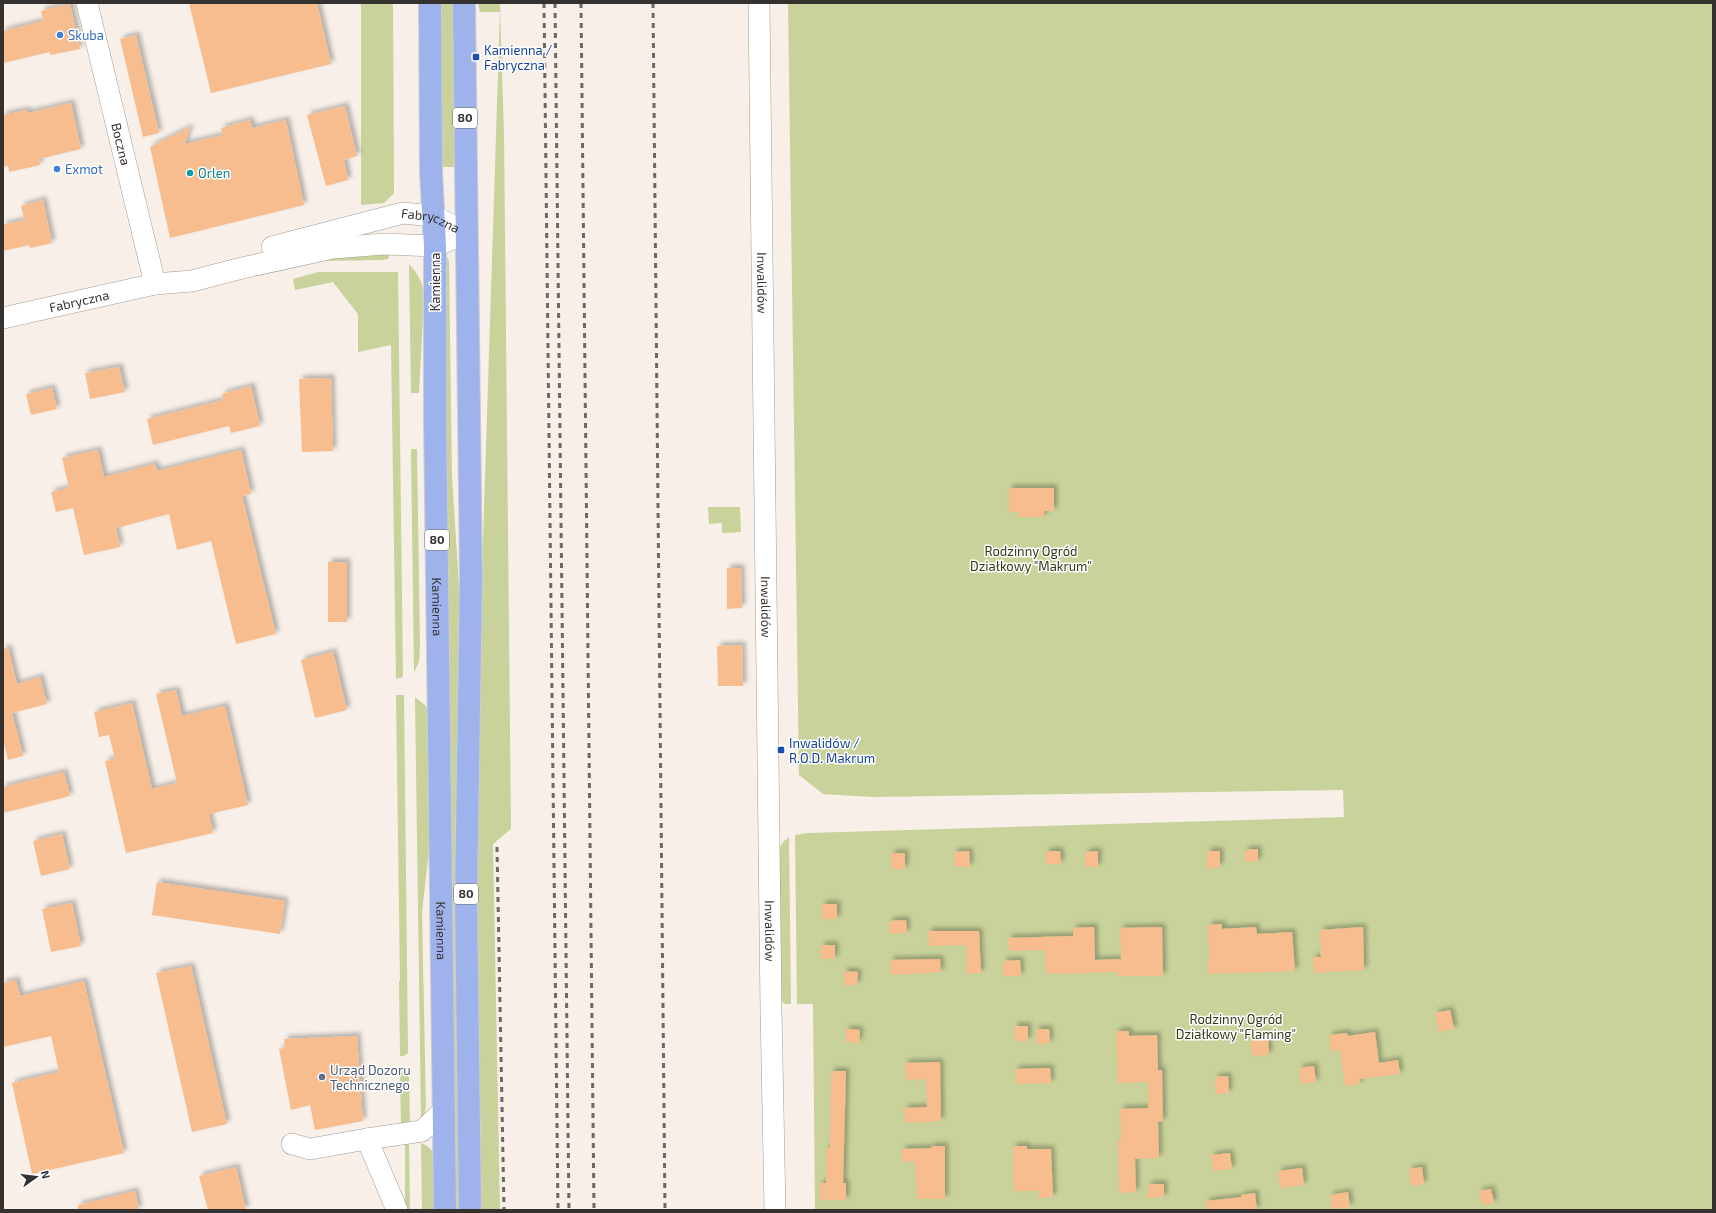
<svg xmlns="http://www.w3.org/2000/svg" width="1716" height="1213" font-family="'Exo 2',sans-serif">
<defs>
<filter id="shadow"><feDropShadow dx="3.5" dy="-3.5" stdDeviation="2" flood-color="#0004"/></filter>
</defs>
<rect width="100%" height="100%" fill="#f7efe8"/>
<g fill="#c8d29a">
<polygon points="361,3 393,3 394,193 384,203 361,205"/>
<polygon points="440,3 456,3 458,167 442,167"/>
<polygon points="478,3 500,3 504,136 511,829 493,844 500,1210 481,1210 476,758 500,12 480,12"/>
<polygon points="788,3 1713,3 1713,1210 815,1210 813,1004 797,1004 795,835 808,833 1344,817 1343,790 872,797 823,794 799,775"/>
<polygon points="442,251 445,252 449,261 452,477 461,616 461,1210 455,1210"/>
<polygon points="390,254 388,259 382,260 322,261 349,255"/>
<path d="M 409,264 C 419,275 424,284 424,298 L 419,393 L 411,393 Z"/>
<polygon points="318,272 398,272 403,677 396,679 391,345 358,352 358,314 333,282 295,290 293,279"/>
<polygon points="411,449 417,449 420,646 419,662 414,672"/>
<polygon points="708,507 740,507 741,532 722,533 722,523 709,524"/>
<polygon points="396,695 404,695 408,1053 404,1056 400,1056 399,981 400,981"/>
<polygon points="415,697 426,706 430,718 431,832 422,912 426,1107 424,1114 421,1119"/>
<polygon points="789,837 791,1004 785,1004 781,1000 779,848 783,842"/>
<polygon points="400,1070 404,1071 409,1076 410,1125 401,1126"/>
<polygon points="405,1141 409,1141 410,1210 405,1210"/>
<path d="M 421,1143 C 426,1145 431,1148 433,1153 C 440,1167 436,1194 437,1210 L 422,1210 Z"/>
</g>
<g fill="#f7bd8f" filter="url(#shadow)">
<polygon points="189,3 317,3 331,64 211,93"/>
<polygon points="70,4 80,49 50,55 50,52 3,63 3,31 43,21 41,11"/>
<polygon points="136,35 159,133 143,137 120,39"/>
<polygon points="71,103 81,149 39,159 40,165 9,172 8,166 3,167 3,115 27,110 28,113"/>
<polygon points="345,106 357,156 344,160 348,180 326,186 307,115"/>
<polygon points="250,120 252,128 286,120 304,205 170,238 150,147 190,127 185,144 223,135 221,128"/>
<polygon points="43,200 52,243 30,248 29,245 3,251 3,225 24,220 21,206"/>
<polygon points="119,367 125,392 90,399 85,373"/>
<polygon points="331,378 333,451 302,452 299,379"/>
<polygon points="251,386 260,426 231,433 229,426 153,445 147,419 223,400 222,394"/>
<polygon points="52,388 57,409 31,415 26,394"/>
<polygon points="98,450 104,477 155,464 157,471 241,450 251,494 242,496 276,634 236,644 211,541 177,550 169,514 116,528 120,547 84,555 73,508 56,512 51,492 69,488 62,458"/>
<polygon points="1009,488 1054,488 1054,511 1044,511 1044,517 1018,517 1018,512 1009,512"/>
<rect x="328" y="562" width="19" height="60"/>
<polygon points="727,568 741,568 742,608 727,609"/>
<polygon points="742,645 743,686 718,686 717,646"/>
<polygon points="8,648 17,684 40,677 47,704 12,713 23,756 8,760 3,740 3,649"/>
<polygon points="333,652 347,710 315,718 301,660"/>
<polygon points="176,690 182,716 225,706 248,805 209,814 213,833 126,853 105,761 115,759 109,735 99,737 94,712 132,703 152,789 177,783 156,694"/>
<polygon points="64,772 70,796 3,813 3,787"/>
<polygon points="62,834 70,869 41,876 33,841"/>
<polygon points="1258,849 1258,862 1245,862 1245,850"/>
<polygon points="969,851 970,867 954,867 954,852"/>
<polygon points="1046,851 1060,851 1061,864 1046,864"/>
<polygon points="1098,851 1098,867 1085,867 1085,852"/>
<polygon points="1207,851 1220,851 1220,867 1207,868"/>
<polygon points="891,853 905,853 905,869 892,869"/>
<polygon points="157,882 285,901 280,934 152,915"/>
<polygon points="72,903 81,946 51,952 42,909"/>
<rect x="822" y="904" width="15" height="15"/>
<polygon points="906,920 907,933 890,934 889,921"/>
<polygon points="1222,924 1222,929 1256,927 1257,934 1292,932 1295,971 1208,974 1208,959 1209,959 1208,925"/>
<polygon points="1094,927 1095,960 1121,959 1120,928 1162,927 1163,976 1118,976 1118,972 1046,974 1045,950 1009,951 1008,938 1073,936 1073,928"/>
<polygon points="1363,927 1364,970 1314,973 1313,957 1321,957 1320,930"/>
<polygon points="928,931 979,931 981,973 967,974 966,945 929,946"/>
<rect x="821" y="945" width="14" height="14"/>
<polygon points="940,959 941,972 891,975 890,960"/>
<polygon points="1020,960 1021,976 1003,976 1003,961"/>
<polygon points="191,966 227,1124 192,1132 156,973"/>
<polygon points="844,971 858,972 857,985 844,985"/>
<polygon points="16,980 20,996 84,981 124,1153 32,1174 12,1083 59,1072 51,1036 3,1047 3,983"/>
<polygon points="1450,1010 1454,1029 1439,1032 1435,1013"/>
<polygon points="1014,1026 1028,1026 1028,1041 1015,1041"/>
<polygon points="846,1029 860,1030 859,1043 846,1042"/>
<polygon points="1036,1029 1049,1029 1050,1043 1037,1044"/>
<polygon points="1116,1031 1129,1031 1129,1036 1157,1035 1158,1070 1162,1070 1163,1121 1158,1122 1159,1158 1135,1159 1136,1192 1119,1193 1118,1140 1121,1140 1120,1109 1148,1108 1148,1082 1118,1083"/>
<polygon points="1375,1032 1379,1063 1398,1060 1400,1074 1359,1079 1360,1084 1345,1086 1340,1050 1331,1052 1329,1035 1347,1033 1348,1036"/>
<polygon points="357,1036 363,1121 315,1130 310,1105 291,1110 279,1049 285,1048 284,1039"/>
<polygon points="1268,1036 1269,1055 1252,1056 1251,1037"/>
<polygon points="940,1062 941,1121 905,1123 904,1108 927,1107 926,1079 906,1080 905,1063"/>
<polygon points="1314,1066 1316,1082 1301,1084 1299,1068"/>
<polygon points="1050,1068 1051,1083 1016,1084 1015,1069"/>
<polygon points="831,1071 846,1071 843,1183 846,1183 846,1200 820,1200 820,1183 826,1183 826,1148 830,1148"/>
<polygon points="1228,1076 1229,1093 1216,1094 1215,1077"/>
<polygon points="931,1146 945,1146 945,1199 917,1199 915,1161 902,1162 902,1149 932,1148"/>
<polygon points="1013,1146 1027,1146 1027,1149 1051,1149 1053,1197 1039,1198 1039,1191 1014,1191"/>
<polygon points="1230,1153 1232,1169 1213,1171 1211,1155"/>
<polygon points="236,1167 246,1210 208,1210 199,1176"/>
<polygon points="1422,1167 1424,1184 1411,1186 1409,1169"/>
<polygon points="1302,1168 1304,1185 1280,1188 1278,1171"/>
<polygon points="1148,1184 1164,1184 1164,1197 1148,1198"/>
<polygon points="1491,1189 1494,1203 1482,1205 1479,1191"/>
<polygon points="135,1191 139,1210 78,1210 78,1205"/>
<polygon points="1348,1192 1350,1207 1332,1209 1330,1195"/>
<polygon points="1255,1193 1257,1210 1207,1210 1206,1201 1242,1197 1241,1195"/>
</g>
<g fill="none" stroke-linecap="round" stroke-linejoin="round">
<defs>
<g id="minor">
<path id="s1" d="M 87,3 L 155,284"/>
<path id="s2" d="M 759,3 L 771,1009 L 775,1210"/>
<path id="s3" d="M 272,247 L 403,213 L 433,216 L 467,233"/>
<path id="s4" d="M 3,318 L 155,284 L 192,281 L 242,268 L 333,248 L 384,244 L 435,246 L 467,233"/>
<polyline points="367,1139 397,1210"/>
<polyline points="292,1144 310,1149 367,1139 422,1131 444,1110"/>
</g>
<g id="major">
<path id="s5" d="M 430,3 L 431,172 L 435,246 L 435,418 L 445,1210"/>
<polyline points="464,3 471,578 466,896 470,1210"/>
</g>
</defs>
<use href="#minor" stroke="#a39c95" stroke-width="22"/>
<use href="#major" stroke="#cececd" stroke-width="24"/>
<use href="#minor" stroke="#fff" stroke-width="21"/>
<use href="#major" stroke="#9eb3eb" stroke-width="22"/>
<g stroke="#6c6864" stroke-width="3" stroke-dasharray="5 5" stroke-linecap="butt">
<polyline points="544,3 558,1210"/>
<polyline points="555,3 569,1210"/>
<polyline points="581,3 594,1210"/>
<polyline points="653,3 665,1210"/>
<polyline points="497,847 504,1210"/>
</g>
</g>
<g fill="#3f7fe0" stroke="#fff" stroke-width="1.5">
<circle cx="60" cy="35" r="4"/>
<circle cx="57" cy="169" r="4"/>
</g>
<g fill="#1a4fb4" stroke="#fff" stroke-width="1.5">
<rect x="472" y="53" width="8" height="8" rx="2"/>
<rect x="777" y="746" width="8" height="8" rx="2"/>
</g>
<circle fill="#0f9aa8" stroke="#fff" stroke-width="1.5" cx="190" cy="173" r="4"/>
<circle fill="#5c6f8a" stroke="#fff" stroke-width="1.5" cx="322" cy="1077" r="4"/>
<g text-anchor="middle" stroke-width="3" stroke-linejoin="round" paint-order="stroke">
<g fill="#fff" stroke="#716f6d" stroke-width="1">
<rect x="453" y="108" width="24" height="20" rx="3"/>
<rect x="425" y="530" width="24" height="20" rx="3"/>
<rect x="454" y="884" width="24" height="20" rx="3"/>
</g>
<g font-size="12" font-weight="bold" fill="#34312f">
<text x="465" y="122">80</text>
<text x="437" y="544">80</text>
<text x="466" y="898">80</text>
</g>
<g font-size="13" fill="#366cbe" stroke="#fff" text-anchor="start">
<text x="68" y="40">Skuba</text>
<text x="65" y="174">Exmot</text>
</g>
<g font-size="13" fill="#164399" stroke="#fff" text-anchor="start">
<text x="484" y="55">Kamienna /<tspan x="484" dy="15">Fabryczna</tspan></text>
<text x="789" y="748">Inwalidów /<tspan x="789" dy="15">R.O.D. Makrum</tspan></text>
</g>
<g font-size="13" fill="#34312f" stroke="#fff">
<text dy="5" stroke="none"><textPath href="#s1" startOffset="145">Boczna</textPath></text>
<text dy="5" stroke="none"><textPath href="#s3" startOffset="164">Fabryczna</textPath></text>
<text transform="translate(435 282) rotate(-90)" y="5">Kamienna</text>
<text dy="5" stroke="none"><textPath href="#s2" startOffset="280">Inwalidów</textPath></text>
<text dy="5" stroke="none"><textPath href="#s4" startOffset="78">Fabryczna</textPath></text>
<text dy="5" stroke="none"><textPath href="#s5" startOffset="604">Kamienna</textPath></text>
<text dy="5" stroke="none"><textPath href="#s2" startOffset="604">Inwalidów</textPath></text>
<text dy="5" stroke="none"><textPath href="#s5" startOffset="928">Kamienna</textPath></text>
<text dy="5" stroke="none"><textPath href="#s2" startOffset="928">Inwalidów</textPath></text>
</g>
<g font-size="13" fill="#0d838f" stroke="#fff" text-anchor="start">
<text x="198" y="178">Orlen</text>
</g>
<g font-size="13" fill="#333914" stroke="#fff">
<text x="1031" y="556">Rodzinny Ogród<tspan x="1031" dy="15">Działkowy "Makrum"</tspan></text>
<text x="1236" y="1024">Rodzinny Ogród<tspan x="1236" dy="15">Działkowy "Flaming"</tspan></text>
</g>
<g font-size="13" fill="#4e5e75" stroke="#fff" text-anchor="start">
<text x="330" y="1075">Urząd Dozoru<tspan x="330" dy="15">Technicznego</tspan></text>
</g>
</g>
<rect width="1716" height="1213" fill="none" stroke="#34312f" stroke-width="8"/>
<g transform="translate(36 1177) rotate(76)" stroke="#ffffff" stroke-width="3" paint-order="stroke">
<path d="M0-3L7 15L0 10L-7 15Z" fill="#34312f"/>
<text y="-6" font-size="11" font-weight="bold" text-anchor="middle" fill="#34312f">N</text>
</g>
</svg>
